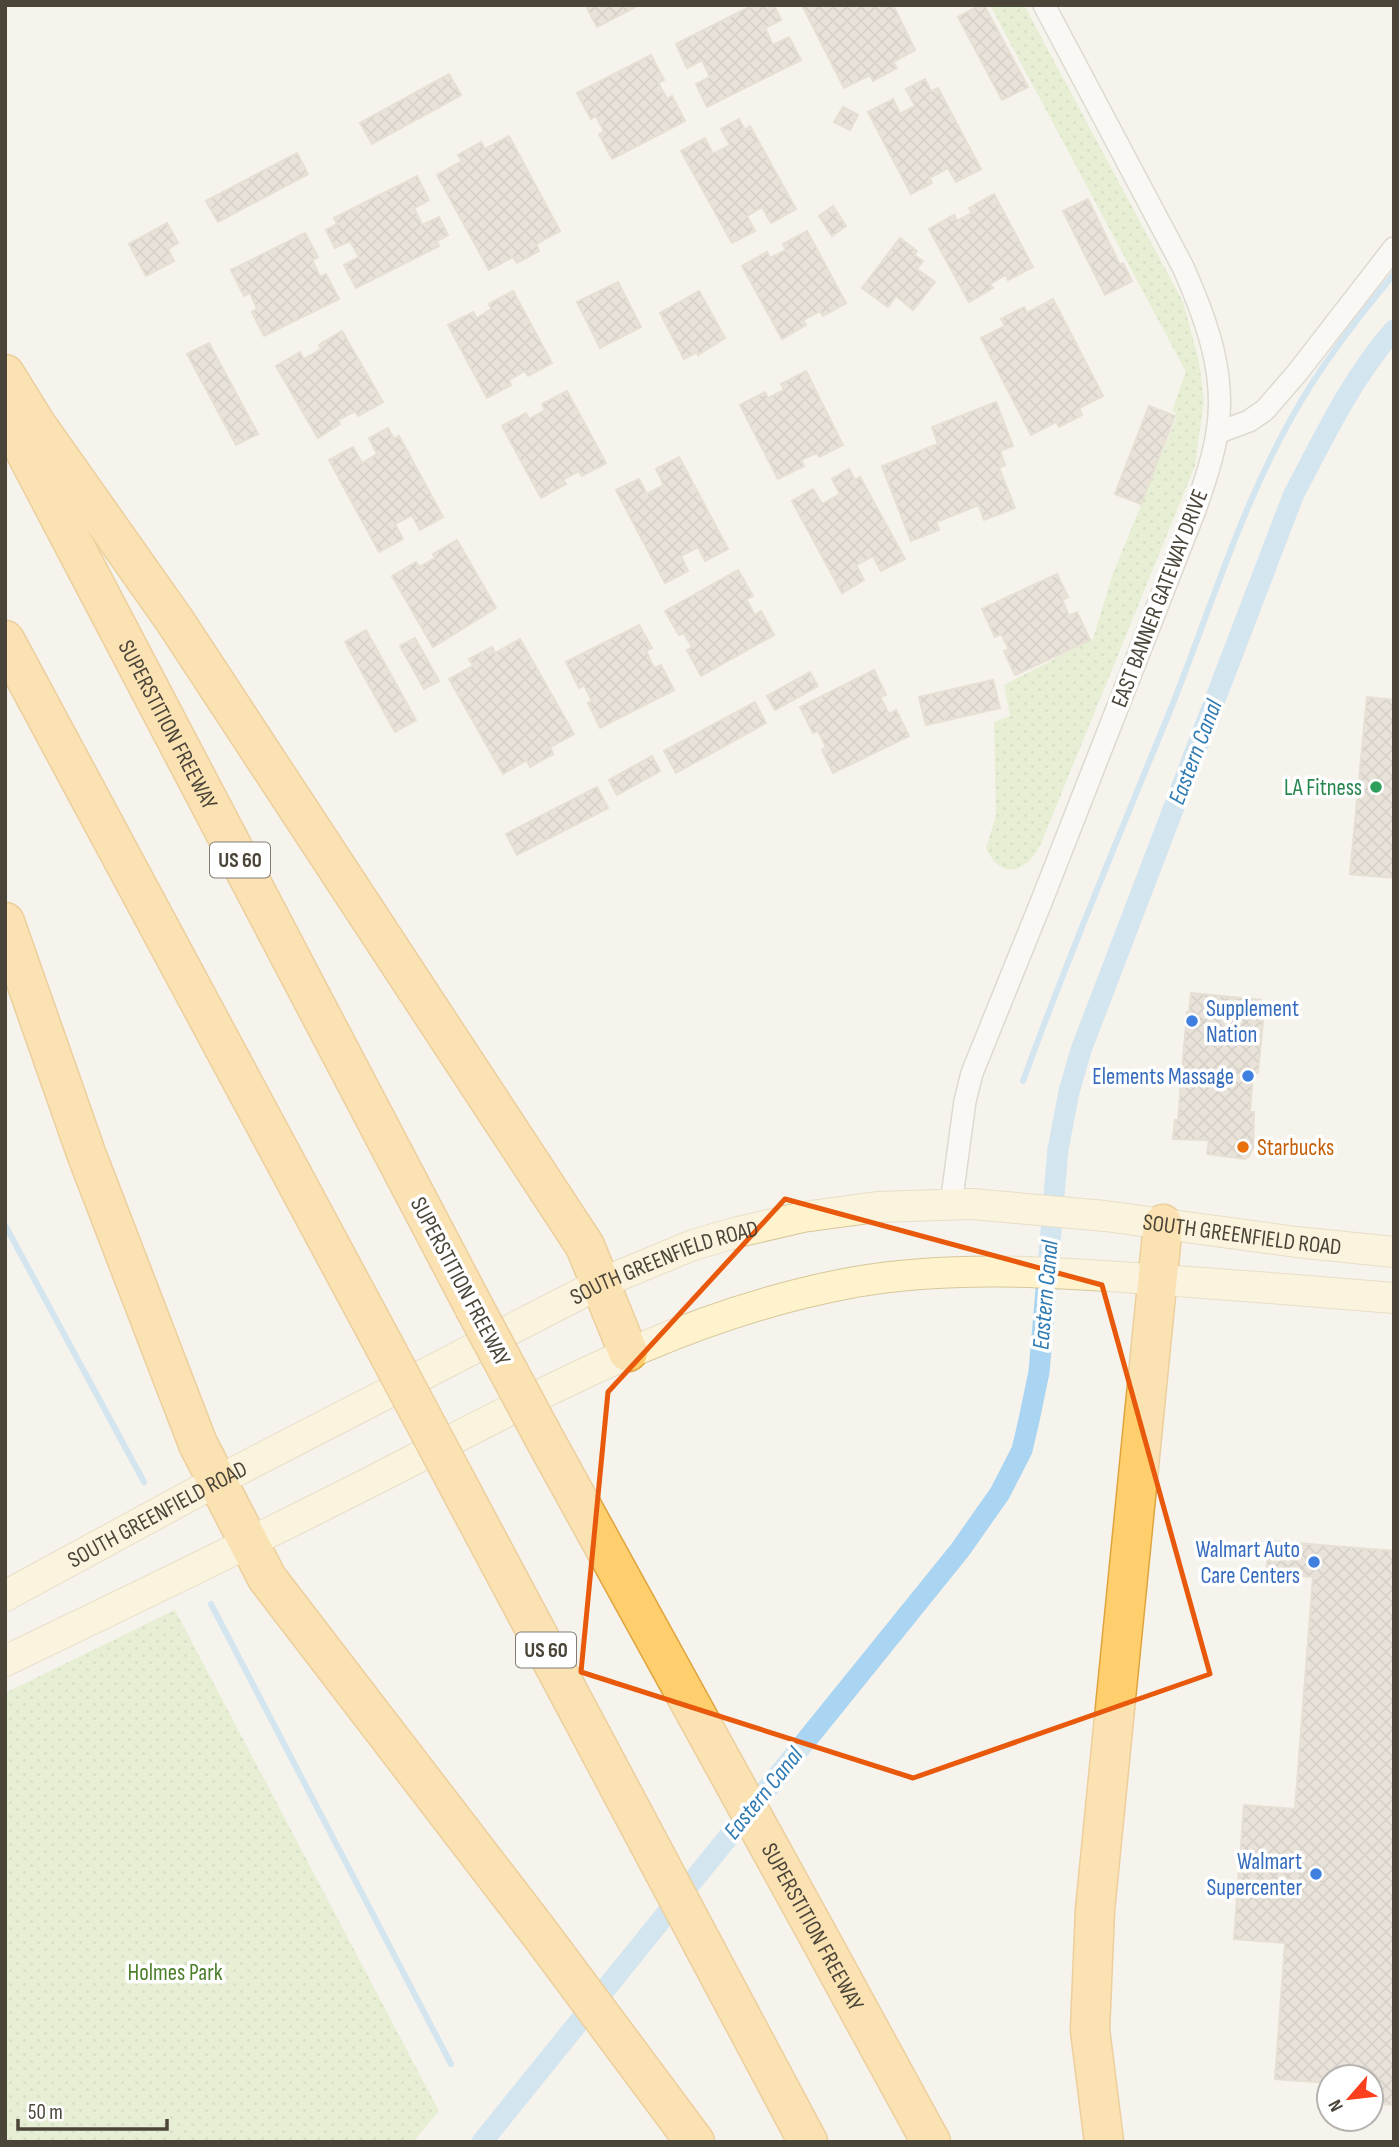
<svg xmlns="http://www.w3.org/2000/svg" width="1399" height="2147" font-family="'Sofia Sans Condensed',sans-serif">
<defs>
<pattern id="park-dots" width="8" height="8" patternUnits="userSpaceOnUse" patternTransform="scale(1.75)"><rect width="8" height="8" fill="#d2eab5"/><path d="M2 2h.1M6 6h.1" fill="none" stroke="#b6ca9c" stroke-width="1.8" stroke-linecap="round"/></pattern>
<pattern id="building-cross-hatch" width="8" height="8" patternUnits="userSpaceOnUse" patternTransform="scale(1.75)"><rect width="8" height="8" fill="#d8cfc1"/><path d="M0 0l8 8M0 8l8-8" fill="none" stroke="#b1aa9e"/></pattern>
</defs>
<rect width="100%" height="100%" fill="#f6f3ec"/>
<g fill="url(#park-dots)">
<path d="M 990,5 L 1024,5 L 1183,302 L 1199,361 L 1204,401 L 1195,466 L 1040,846 C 1024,874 1001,880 986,848 L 996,816 L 994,722 L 1010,716 L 1004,685 L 1093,639 L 1112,576 L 1176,419 L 1176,413 L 1172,411 L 1186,372 Z"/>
<polygon points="175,1610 439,2111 413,2142 5,2142 5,1693"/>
</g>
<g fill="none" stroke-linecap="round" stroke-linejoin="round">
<g stroke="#a9d4f2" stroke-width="6">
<path d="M 1023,1081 C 1069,955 1121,831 1172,706 C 1210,610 1241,507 1292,417 C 1320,366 1357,319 1394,274"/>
<polyline points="5,1225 144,1482"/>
<polyline points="211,1604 451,2064"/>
</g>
<path stroke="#a9d4f2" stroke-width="21" d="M 482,2142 L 960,1550 L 1000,1493 L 1022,1450 L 1029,1420 L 1039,1372 L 1058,1149 L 1069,1092 L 1081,1050 L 1293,496 C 1323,439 1351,379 1394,330"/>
</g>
<g fill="url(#building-cross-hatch)" stroke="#d3c7b4" stroke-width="2">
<polygon points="587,5 639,5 597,27 586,6"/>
<polygon points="753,5 774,5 781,20 765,28 773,45 789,37 801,60 707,107 696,84 710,77 702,60 687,68 676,44"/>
<polygon points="802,5 893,5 915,50 893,62 897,68 873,81 870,75 844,88"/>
<polygon points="980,5 984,5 1028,87 1002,100 958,17"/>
<polygon points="651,55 664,80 658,83 667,99 672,96 685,121 612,159 599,134 604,131 596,116 591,119 577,93"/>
<polygon points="449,74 461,95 372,144 360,123"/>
<polygon points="925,79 931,91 938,88 981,169 956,182 948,168 929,178 932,183 911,194 868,112 893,99 900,114 915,106 906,89"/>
<polygon points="843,107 858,115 850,130 834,122"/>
<polygon points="739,119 745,130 750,126 796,209 771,223 762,207 747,216 755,231 732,243 681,151 705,138 713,154 730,145 721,129"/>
<polygon points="509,136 560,231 536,244 539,251 517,263 513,257 489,270 437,175 462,161 458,155 481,142 485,149"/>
<polygon points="297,153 308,174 218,222 206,201"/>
<polygon points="417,176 429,200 414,208 422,225 439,217 448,235 437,241 439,246 356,288 344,265 359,257 350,241 335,248 326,230 337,224 334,218"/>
<polygon points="994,194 1033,267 1008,280 1006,275 990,284 993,288 969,302 929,229 954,215 957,221 972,213 969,208"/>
<polygon points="1088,199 1120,265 1123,263 1132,281 1105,295 1063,211"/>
<polygon points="833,206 846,226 832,236 819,216"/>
<polygon points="167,223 178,243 168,249 174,261 146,276 129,244"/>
<polygon points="807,231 846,303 823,316 820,311 803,320 806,325 782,339 742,266 767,252 770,258 786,250 783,244"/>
<polygon points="305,233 318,257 312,260 320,277 326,274 339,299 264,336 252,312 257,309 250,293 244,296 231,270"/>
<polygon points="900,238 917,251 914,255 923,261 917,269 935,282 913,310 896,296 888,307 862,288"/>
<polygon points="618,282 641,327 600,348 577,302"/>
<polygon points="513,291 552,363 528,376 525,371 509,380 511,385 487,398 448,325 473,312 477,318 491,309 489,304"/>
<polygon points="699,291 725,338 698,355 697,352 684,359 660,313"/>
<polygon points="1053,299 1103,396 1079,408 1082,415 1059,427 1056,422 1031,435 981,338 1005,326 1001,319 1024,307 1027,313"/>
<polygon points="342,331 383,402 358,416 355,411 338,420 340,424 318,438 276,366 300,352 304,359 321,349 319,345"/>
<polygon points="209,343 258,434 236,445 187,354"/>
<polygon points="806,371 843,445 819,457 817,453 801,460 804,466 778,479 740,405 765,392 768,398 784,390 781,384"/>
<polygon points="567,391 606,463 582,476 579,471 563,480 566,484 541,498 502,426 526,413 529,419 545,410 542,404"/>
<polygon points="996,402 1013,446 1000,451 1005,465 999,468 1015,508 984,520 979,505 936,522 939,530 911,541 882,466 938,444 932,427"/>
<polygon points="1149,406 1175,416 1141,504 1115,494"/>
<polygon points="388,428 394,439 399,436 443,517 420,530 412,515 395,524 403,539 379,552 329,460 353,447 362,463 377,454 369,438"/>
<polygon points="679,457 728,549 705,561 698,547 681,556 688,571 665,583 616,490 639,479 647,494 664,485 656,469"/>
<polygon points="849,469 855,480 860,477 905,559 881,571 873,556 856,565 864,580 842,593 792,501 813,489 822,504 840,494 832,479"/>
<polygon points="457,540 496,608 433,647 392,576 416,562 419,567 435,558 433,554"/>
<polygon points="738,570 753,596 746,599 755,615 761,611 774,635 701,676 687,650 692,647 684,633 679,635 665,611"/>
<polygon points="1057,574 1068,597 1062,600 1069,616 1077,612 1090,640 1015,675 1004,651 1009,649 1001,634 995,637 982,609"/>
<polygon points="639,625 652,648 646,651 654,668 661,665 674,690 600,728 588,703 592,701 584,685 579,688 566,662"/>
<polygon points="366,630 416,720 395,732 345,642"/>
<polygon points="415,638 439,681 424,689 400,646"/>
<polygon points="520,639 574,734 550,747 553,754 530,767 527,760 503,774 449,679 473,666 469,659 492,647 495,653"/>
<polygon points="874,670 886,695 880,697 889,714 896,710 909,736 833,773 822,750 826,747 818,731 813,733 800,707"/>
<polygon points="810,672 818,686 775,710 767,696"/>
<polygon points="993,680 1000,708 926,725 919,697"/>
<polygon points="1367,697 1394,700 1394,878 1350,874"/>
<polygon points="755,702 766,723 676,773 664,751"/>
<polygon points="652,756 660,771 617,795 609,780"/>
<polygon points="597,787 608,808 517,855 506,834"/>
<polygon points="1191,993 1261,1000 1259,1021 1263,1021 1258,1073 1253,1073 1250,1112 1254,1112 1253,1148 1249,1156 1245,1159 1207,1154 1209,1140 1173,1139 1175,1120 1178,1120 1187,1012 1189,1013"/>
<polygon points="1269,1541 1394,1551 1394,2105 1371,2103 1371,2077 1329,2077 1329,2083 1275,2079 1285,1943 1234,1939 1244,1805 1295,1809 1313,1577 1266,1573"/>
</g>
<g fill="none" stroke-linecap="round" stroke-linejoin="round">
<defs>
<g id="minor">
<polyline points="1217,433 1249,421 1265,410 1297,373 1394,248"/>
<path d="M 951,1204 L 965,1101 L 972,1073 L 1042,900 L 1195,510 C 1204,485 1213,459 1217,433 C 1227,374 1206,319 1183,267 L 1044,5"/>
</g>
<g id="secondary">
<path id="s1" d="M 5,1596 L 217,1481 L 601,1283 L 693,1245 L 738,1232 L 803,1217 L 877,1207 L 972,1204 L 1105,1216 L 1296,1242 L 1394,1252"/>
<path d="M 5,1661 C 130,1601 254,1541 378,1478 C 535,1398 678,1314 855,1282 C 954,1265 1050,1272 1150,1279 C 1231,1285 1313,1291 1394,1298"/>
</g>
<g id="motorway">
<polyline points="5,374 36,424 175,621 585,1246 628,1352"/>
<path id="s2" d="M 8,419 L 474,1307"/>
<polyline points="5,640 387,1351"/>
<polyline points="5,922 86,1153 198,1444 267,1578 541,1935 695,2142"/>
<path id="s3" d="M 543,1436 C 672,1672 803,1906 931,2142"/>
<polyline points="456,1481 808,2142"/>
<polyline points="1104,2142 1090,2030 1095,1910 1163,1224"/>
</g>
</defs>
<use href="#minor" stroke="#c2bbae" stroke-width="24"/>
<use href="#secondary" stroke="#d6c79b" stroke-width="32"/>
<use href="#motorway" stroke="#e0a43c" stroke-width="41"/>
<use href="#minor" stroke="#fff" stroke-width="21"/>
<use href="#secondary" stroke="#fff3cd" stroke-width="30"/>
<use href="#motorway" stroke="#ffcf6e" stroke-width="38"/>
<defs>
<g id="motorway-bridge">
<polyline points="474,1307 543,1436"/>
<polyline points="387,1351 456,1481"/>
</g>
</defs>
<use href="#motorway-bridge" stroke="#e0a43c" stroke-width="41" stroke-linecap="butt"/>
<use href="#motorway-bridge" stroke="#ffcf6e" stroke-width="38"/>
</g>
<path d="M0 0H1399V2147H0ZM 785,1199 L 1102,1285 L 1210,1674 L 913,1778 L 581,1672 L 608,1392 Z" fill="#f6f3ec" fill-opacity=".55" fill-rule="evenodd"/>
<path fill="none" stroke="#e8590c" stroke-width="5" stroke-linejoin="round" d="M 785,1199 L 1102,1285 L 1210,1674 L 913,1778 L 581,1672 L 608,1392 Z"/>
<circle fill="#2e9e5b" stroke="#fff" stroke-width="2.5" cx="1376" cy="787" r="7"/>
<g fill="#3f7fe0" stroke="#fff" stroke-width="2.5">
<circle cx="1192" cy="1021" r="7"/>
<circle cx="1248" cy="1076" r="7"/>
<circle cx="1314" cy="1562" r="7"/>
<circle cx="1316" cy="1874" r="7"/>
</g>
<circle fill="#e8710a" stroke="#fff" stroke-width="2.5" cx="1243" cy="1147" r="7"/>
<g text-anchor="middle" stroke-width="7" stroke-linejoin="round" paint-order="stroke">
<g fill="#fff" stroke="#817c74" stroke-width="2">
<rect x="210" y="842.5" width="60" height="35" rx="5"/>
<rect x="516" y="1632.5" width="60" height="35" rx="5"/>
</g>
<g font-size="21" font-weight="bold" fill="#4b4439">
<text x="240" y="867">US 60</text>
<text x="546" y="1657">US 60</text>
</g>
<g font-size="23" fill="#4b4439" stroke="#fff">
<text transform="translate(1159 598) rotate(-69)" y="8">EAST BANNER GATEWAY DRIVE</text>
<text dy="8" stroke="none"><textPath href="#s2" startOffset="345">SUPERSTITION FREEWAY</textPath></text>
<text dy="8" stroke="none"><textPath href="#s1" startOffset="1328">SOUTH GREENFIELD ROAD</textPath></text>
<text dy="8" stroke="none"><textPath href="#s1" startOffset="740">SOUTH GREENFIELD ROAD</textPath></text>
<text transform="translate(461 1281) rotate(62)" y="8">SUPERSTITION FREEWAY</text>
<text dy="8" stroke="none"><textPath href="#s1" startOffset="173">SOUTH GREENFIELD ROAD</textPath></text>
<text dy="8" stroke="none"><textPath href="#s3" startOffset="560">SUPERSTITION FREEWAY</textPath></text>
</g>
<g font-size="23" fill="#27864d" stroke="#fff" text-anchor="end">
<text x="1362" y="795">LA Fitness</text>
</g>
<g font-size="23" fill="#366cbe" stroke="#fff" text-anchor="end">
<text x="1206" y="1016" text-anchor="start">Supplement<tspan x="1206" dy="26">Nation</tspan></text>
<text x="1234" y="1084">Elements Massage</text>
<text x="1300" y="1557">Walmart Auto<tspan x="1300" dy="26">Care Centers</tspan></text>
<text x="1302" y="1869">Walmart<tspan x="1302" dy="26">Supercenter</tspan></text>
</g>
<g font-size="23" fill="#c56008" stroke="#fff" text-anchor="start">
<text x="1257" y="1155">Starbucks</text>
</g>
<g font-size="23" fill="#4a7f2a" stroke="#fff">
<text x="175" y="1980">Holmes Park</text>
</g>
<g font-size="24" font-style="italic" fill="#2e7ab2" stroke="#fff">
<text transform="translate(1195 752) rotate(-69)" y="8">Eastern Canal</text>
<text transform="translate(1045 1295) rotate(-85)" y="8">Eastern Canal</text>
<text transform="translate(763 1793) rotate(-51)" y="8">Eastern Canal</text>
</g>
</g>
<rect width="1399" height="2147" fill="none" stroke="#4b4439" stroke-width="14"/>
<g transform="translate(1350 2098) rotate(242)"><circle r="33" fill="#ffffff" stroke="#b7b4b0" stroke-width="2"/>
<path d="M0-5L12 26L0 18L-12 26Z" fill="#fc3f1d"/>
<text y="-10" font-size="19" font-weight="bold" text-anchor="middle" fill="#4b4439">N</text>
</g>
<path d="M18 2119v10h149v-10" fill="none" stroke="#4b4439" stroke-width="3.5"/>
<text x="28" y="2119" font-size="21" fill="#4b4439" stroke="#ffffff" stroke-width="5" paint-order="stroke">50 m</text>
</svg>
